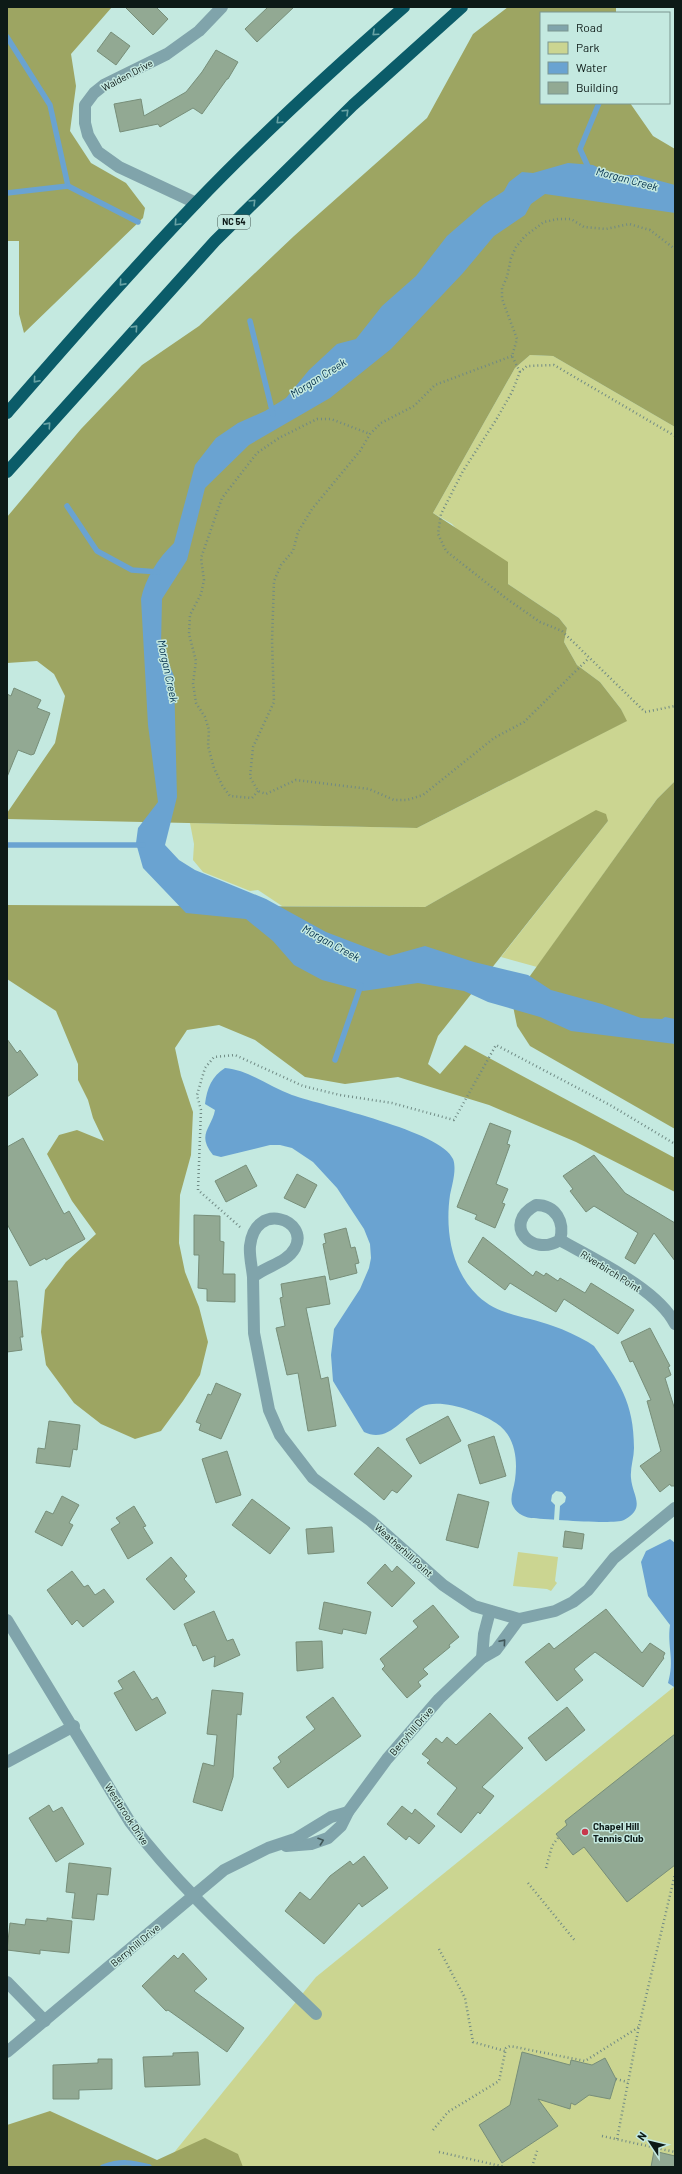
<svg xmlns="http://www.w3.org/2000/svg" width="682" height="2174" font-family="Barlow,sans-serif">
<rect width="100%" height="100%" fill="#c4e9e0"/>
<g fill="#cbd591">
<polygon points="530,355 553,356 675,427 675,781 657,799 537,967 501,957 608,821 596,811 425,907 282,906 258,890 250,891 203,872 193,860 194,844 190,823 417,828 626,721 621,709 600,682 577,665 564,642 567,628 559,618 508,584 452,524 433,513 515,368"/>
<polygon points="518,1552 558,1557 555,1581 557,1583 551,1591 547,1589 513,1586"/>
<polygon points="675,1686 675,2167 186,2167 168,2160 316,1977"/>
</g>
<g fill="#9da562">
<polygon points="7,7 112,7 71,54 76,86 70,131 91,163 126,183 145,208 143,218 24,333 19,314 19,241 7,241"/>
<polygon points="508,7 616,7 616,13 541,13 541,103 630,103 653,136 675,149 675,427 553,356 530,355 515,368 433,513 508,562 508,584 559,618 567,628 564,642 577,665 600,682 621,709 627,721 417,828 7,819 7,813 55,743 65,696 54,674 37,661 7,663 7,517 81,429 142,365 199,326 294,236 427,118 473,34"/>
<polygon points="675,781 675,1129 530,1046 517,1026 512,1001 657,799"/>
<polygon points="596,810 606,814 608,821 438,1036 428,1064 440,1074 465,1045 675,1158 675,1192 576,1142 489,1105 398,1077 345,1084 305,1077 255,1040 219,1025 187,1030 175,1048 181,1076 193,1112 191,1155 180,1195 179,1243 185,1272 199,1307 208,1342 200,1375 183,1401 161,1431 135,1439 101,1424 74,1403 46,1365 41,1332 45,1290 66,1262 96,1234 72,1201 47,1154 59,1135 77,1130 104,1141 93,1118 88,1100 78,1080 78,1064 56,1011 7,979 7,905 425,907"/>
<polygon points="50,2111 157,2160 205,2138 238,2154 243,2167 7,2167 7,2125"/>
</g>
<g fill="#6aa3d1">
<path d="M 568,163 L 593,165 L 613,175 L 638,175 L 675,185 L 675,213 L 545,194 L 531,204 L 525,215 L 494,236 L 463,273 L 391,349 L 330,398 L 249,445 L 205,488 L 187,560 L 162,599 L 161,645 L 174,676 L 177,797 L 165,845 L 179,860 L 195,870 L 266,899 L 326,932 L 389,956 L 425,946 L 474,962 L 528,975 L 551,990 L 602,1004 L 641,1018 L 662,1019 L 665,1017 L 675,1019 L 675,1044 L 571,1031 L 540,1017 L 488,1002 L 464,991 L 418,983 L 363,991 L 322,980 L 294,965 L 273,941 L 246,919 L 186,913 L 143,868 L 136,843 L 138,828 L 158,802 L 148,725 L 141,599 C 145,579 158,558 174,543 L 195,465 L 216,438 L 238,423 L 265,411 L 286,398 L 309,370 L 337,344 L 356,339 L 382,306 L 416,276 L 447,236 L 484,204 L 504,191 L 509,182 L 522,172 L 533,173 Z"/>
<path d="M 225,1068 C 249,1070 270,1087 292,1095 C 323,1106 442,1131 453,1159 C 457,1169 452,1185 450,1195 C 445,1230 451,1270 478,1296 C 499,1316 526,1316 553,1326 C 565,1330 577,1336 588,1342 L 594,1346 C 619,1382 634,1402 634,1448 C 634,1458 630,1468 631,1478 C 632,1495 647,1508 624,1520 C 614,1525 547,1519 531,1518 C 523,1517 515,1512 512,1504 C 510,1496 514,1488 515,1480 C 518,1459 515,1435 496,1423 C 480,1412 439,1397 421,1407 C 403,1417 388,1444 364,1432 L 333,1381 L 331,1355 L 334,1329 L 360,1289 L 369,1268 L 371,1258 L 370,1244 L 364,1229 L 337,1188 L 313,1162 L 292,1148 L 280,1145 L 270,1145 L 221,1157 L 213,1155 C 196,1134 212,1128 215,1110 L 205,1104 C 207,1088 212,1076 225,1068 Z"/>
<path d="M 670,1539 L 675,1543 L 674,1687 L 668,1683 C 675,1660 667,1647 670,1625 L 648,1596 L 641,1562 L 646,1551 Z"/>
</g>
<polygon fill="#c4e9e0" points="556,1491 562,1492 566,1497 565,1502 560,1506 559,1521 554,1520 555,1505 551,1501 552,1495"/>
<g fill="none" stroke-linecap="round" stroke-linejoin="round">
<g stroke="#6aa3d1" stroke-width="5.5">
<polyline points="7,37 50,105 68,186 138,222"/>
<polyline points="590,171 580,149 599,103"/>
<polyline points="7,193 68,186"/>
<polyline points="250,321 273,414"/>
<polyline points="67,506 97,551 132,570 158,572"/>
<polyline points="7,845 143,845"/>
<polyline points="335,1060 361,985"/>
<path d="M 103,2167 C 120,2161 132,2162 149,2167"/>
</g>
</g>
<g fill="#92a993" stroke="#778e79">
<polygon points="125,7 156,7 168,19 153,35"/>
<polygon points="268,7 294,7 257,42 245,29"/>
<polygon points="111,32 130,46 116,65 97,51"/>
<polygon points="216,50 238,62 228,79 227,79 202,114 193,108 160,127 158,124 120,132 114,104 141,99 144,116 186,92 202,72"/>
<polygon points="14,688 41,700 37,708 50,713 34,754 31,755 18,750 7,777 7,694 11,696"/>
<polygon points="7,1039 17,1053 20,1050 38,1075 7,1097"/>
<polygon points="490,1123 511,1131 507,1144 510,1145 496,1184 508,1189 502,1203 505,1204 495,1228 475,1219 477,1215 457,1207"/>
<polygon points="23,1138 64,1214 69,1211 85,1239 46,1260 45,1258 30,1266 7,1224 7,1147"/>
<polygon points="594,1155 625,1193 675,1223 675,1261 654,1233 635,1264 625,1258 638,1233 594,1206 586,1212 570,1191 573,1189 563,1176"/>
<polygon points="246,1165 257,1186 226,1202 215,1181"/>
<polygon points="297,1174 317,1185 305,1208 284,1198"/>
<polygon points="194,1215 220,1216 220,1241 224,1242 223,1274 235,1274 235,1302 207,1301 207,1289 198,1288 199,1255 194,1255"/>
<polygon points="346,1228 351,1248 355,1247 359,1263 355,1264 357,1273 330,1280 323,1244 326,1243 324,1234"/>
<polygon points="483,1237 533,1276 536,1271 544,1276 546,1273 558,1281 560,1278 585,1293 591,1283 634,1310 618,1334 564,1299 556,1312 510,1283 505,1290 468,1262"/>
<polygon points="325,1276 330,1304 306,1308 321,1379 328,1377 336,1426 308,1431 298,1373 287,1375 276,1328 285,1326 280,1298 283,1297 281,1284"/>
<polygon points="7,1281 17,1281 23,1337 20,1337 22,1350 7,1352"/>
<polygon points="650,1328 670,1366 668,1367 671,1375 665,1378 675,1410 675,1486 671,1486 670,1484 660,1492 640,1466 661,1451 647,1401 651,1400 633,1361 630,1362 621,1342"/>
<polygon points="216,1383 241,1394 221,1439 199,1430 201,1424 196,1422 208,1394 211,1395"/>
<polygon points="448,1416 461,1441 420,1464 406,1439"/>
<polygon points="49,1421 80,1425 77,1450 73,1449 70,1467 36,1463 38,1448 45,1449"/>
<polygon points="494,1436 506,1476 480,1484 468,1445"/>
<polygon points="378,1447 412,1476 397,1493 392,1490 384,1500 354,1474"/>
<polygon points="227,1451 241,1495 216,1503 202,1459"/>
<polygon points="458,1494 489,1502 478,1548 446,1540"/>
<polygon points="62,1496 79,1505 69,1523 73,1525 62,1546 35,1532 46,1511 53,1514"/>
<polygon points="252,1499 290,1528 270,1554 232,1525"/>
<polygon points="134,1506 146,1526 143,1527 153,1543 128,1559 111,1529 120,1523 116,1518"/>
<polygon points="332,1527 334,1552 308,1554 306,1529"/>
<polygon points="565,1531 584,1534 582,1549 563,1547"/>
<polygon points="171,1557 187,1576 184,1579 195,1592 174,1610 146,1579"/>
<polygon points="385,1564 392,1572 397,1566 415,1583 392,1607 367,1583"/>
<polygon points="72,1571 84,1587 88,1585 95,1595 104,1589 114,1602 83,1627 77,1620 72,1625 47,1590"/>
<polygon points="324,1602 371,1612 366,1634 343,1629 342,1634 319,1629"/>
<polygon points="433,1605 459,1637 449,1645 450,1647 423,1669 428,1674 418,1682 421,1686 407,1698 382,1669 385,1666 380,1659 418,1627 413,1621"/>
<polygon points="606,1609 642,1653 650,1643 665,1653 663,1657 664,1658 643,1687 595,1652 574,1669 583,1680 557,1701 525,1662 549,1643 554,1649"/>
<polygon points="214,1611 227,1641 233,1639 240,1655 214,1667 215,1656 203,1661 196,1645 193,1646 184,1624"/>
<polygon points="322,1641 323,1668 297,1671 296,1642"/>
<polygon points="134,1671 152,1700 157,1697 166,1713 136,1731 114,1693 123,1689 118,1681"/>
<polygon points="212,1690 243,1693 241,1715 237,1714 233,1777 222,1811 193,1802 203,1763 214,1766 217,1735 207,1734"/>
<polygon points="333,1697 361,1736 288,1788 273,1768 281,1762 278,1757 315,1729 306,1717"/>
<polygon points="567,1707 585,1730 546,1761 528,1738"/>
<polygon points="490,1713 523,1748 482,1787 494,1796 480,1814 478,1812 461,1833 437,1814 457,1788 427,1763 430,1760 422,1754 436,1738 442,1743 447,1737 456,1745"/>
<polygon points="675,1734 675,1865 627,1902 584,1847 573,1855 556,1834 567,1825 565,1821"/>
<polygon points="49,1805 53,1812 62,1807 84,1844 56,1862 29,1818"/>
<polygon points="402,1806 412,1814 415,1809 435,1826 419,1844 409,1836 406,1840 387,1824"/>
<polygon points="364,1856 388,1888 362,1907 359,1903 324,1944 285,1911 300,1892 310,1900 330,1876 350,1861 353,1865"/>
<polygon points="69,1863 111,1868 108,1895 97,1894 94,1920 72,1918 75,1893 66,1892"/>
<polygon points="47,1918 72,1921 69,1953 40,1950 40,1954 7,1950 10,1923 25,1925 26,1919 47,1921"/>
<polygon points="183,1953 207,1979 194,1991 244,2028 227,2052 168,2010 166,2011 142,1986 174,1955 178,1959"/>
<polygon points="198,2052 200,2085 145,2087 143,2057 173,2056 173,2053"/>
<polygon points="522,2052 570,2065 571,2060 592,2065 605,2058 616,2079 610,2099 589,2095 575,2105 571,2103 570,2109 538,2099 558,2126 502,2163 479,2125 510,2105"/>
<polygon points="98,2059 112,2059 112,2089 79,2090 79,2099 53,2099 53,2065 98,2063"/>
<polygon points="654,2151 675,2156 675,2167 651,2167"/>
</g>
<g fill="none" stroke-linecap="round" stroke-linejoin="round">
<g stroke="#708a84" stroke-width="2.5" stroke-dasharray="1 3" stroke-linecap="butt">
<polyline points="512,356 435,385 414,406 381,423 370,434 360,451 312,509 298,532 293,551 281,565 274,581 272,641 274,702 253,747 250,777 258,791 266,794 296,780 369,789 394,800 407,800 423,795 494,738 524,722 589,658"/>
<polyline points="520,372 512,356 517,339 502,299 502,288 507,277 511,258 516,247 525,236 544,222 558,219 571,219 584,227 606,229 629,224 650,230 675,249"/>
<polyline points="675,436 554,365 527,366 520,372 512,392 496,420 463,471 441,514 438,534 446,551 507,599 540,622 562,631 645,712 675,706"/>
<polyline points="258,791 252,798 230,796 222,785 214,768 208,746 209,730 205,717 196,703 193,683 196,661 189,634 190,615 201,594 204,580 201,558 222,498 257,453 279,438 317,419 331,419 370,434"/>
<polyline points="240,1227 198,1190 201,1110 197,1095 205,1068 214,1057 235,1055 303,1086 340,1095 392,1103 454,1120 496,1045 610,1105 675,1144"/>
<polyline points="546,1868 552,1846 558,1838"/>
<polyline points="528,1883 576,1942"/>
<polyline points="439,1949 465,1998 473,2042 505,2051"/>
<polyline points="616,2079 628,2082"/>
<polyline points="433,2130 448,2112 499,2081 506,2048 510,2046 585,2061 639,2027"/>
<polyline points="602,2136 675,2152"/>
<polyline points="617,2139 639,2026 675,1874"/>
<polyline points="439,2152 505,2167"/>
<polyline points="532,2167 538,2148"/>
</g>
<g stroke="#80a4ab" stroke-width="12">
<polyline points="196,203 119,167 98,152 88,135 85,123 85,105 94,93 104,85 167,54 199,31 222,7"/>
<path d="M 536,1205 C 556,1205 565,1222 560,1240 C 532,1258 501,1224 536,1205 Z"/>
<path d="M 560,1240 C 593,1259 658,1289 675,1324"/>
<path d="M 253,1277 C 252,1267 249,1255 250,1246 C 255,1200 310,1220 295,1248 C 287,1263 266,1266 253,1277 L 254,1333 L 269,1410 L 280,1435 L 313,1478 L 371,1521 L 443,1585 L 474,1606 L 519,1619 L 555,1611 L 573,1602 L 588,1590 L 614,1558 L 675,1508"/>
<path d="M 7,1620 L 130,1822 C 184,1894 252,1952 316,2014"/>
<polyline points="482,1658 484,1634 490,1611"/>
<polyline points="7,1762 74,1726"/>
<polyline points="286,1846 311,1844 328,1838 341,1826 348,1812 387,1759 439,1699 482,1658 496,1650 519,1619"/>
<polyline points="7,1982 45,2021"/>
<polyline points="7,2052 224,1870 268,1848 295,1839 331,1817 348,1812"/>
</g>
<g stroke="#0b5c69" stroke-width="12">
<path d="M 7,413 C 69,342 130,272 195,204 C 261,135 332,70 404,7"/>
<polyline points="7,472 215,241 353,105 462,7"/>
</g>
</g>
<defs><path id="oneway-chevron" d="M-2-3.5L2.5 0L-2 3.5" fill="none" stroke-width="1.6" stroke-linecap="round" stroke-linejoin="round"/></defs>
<g stroke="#68a2a4">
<use href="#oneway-chevron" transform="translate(375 33) rotate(138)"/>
<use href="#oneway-chevron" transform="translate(346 112) rotate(-44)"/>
<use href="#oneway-chevron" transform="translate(279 121) rotate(136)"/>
<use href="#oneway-chevron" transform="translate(253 202) rotate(-45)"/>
<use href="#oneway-chevron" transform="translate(177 223) rotate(133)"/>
<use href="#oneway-chevron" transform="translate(122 283) rotate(132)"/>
<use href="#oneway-chevron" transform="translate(135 328) rotate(-48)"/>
<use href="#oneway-chevron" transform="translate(36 380) rotate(131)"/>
<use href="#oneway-chevron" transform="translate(48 425) rotate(-48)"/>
</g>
<g stroke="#41585a">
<use href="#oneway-chevron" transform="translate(503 1642) rotate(-49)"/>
<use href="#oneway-chevron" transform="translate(321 1841) rotate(-19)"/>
</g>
<circle fill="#c8384c" stroke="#c4e9e0" stroke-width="1.5" cx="585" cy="1832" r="4"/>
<g text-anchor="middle" stroke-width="3" stroke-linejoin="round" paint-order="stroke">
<rect fill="#c4e9e0" stroke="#445853" stroke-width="1" x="218" y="215" width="32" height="14" rx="3"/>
<g font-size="9" font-weight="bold" fill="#0d1a17">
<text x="234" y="225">NC 54</text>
</g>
<g font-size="10" fill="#0d1a17" stroke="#c4e9e0">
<text transform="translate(127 75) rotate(-28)" y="4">Walden Drive</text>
<text transform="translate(611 1271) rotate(32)" y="4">Riverbirch Point</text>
<text transform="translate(404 1550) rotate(42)" y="4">Weatherhill Point</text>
<text transform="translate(411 1731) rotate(-49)" y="4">Berryhill Drive</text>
<text transform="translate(127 1814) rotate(57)" y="4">Westbrook Drive</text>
<text transform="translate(135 1945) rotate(-40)" y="4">Berryhill Drive</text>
</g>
<g font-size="10" font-weight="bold" fill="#0d1a17" stroke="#c4e9e0" text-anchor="start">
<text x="593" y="1830">Chapel Hill<tspan x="593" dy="12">Tennis Club</tspan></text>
</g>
<g font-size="11" font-style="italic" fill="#002d4b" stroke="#c4e9e0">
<text transform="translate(627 179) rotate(15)" y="4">Morgan Creek</text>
<text transform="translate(318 378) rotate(-32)" y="4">Morgan Creek</text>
<text transform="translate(168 671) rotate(78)" y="4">Morgan Creek</text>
<text transform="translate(331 943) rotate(29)" y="4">Morgan Creek</text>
</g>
</g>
<rect width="682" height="2174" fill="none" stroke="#0d1a17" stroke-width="16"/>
<rect x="540" y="12" width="130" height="92" fill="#c4e9e0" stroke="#7b9690"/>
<rect x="548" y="25" width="20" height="6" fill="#80a4ab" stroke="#7b9690"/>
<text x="576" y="32" font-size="12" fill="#0d1a17">Road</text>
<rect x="548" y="42" width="20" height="12" fill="#cbd591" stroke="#7b9690"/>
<text x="576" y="52" font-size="12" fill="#0d1a17">Park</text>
<rect x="548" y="62" width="20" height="12" fill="#6aa3d1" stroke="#7b9690"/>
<text x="576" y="72" font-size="12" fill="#0d1a17">Water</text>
<rect x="548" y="82" width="20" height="12" fill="#92a993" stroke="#7b9690"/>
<text x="576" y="92" font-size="12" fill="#0d1a17">Building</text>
<g transform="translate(650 2142) rotate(305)" stroke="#c4e9e0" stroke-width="3" paint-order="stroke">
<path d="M0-3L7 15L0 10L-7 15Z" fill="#0d1a17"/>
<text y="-6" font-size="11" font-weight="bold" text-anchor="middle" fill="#0d1a17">N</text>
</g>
</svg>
